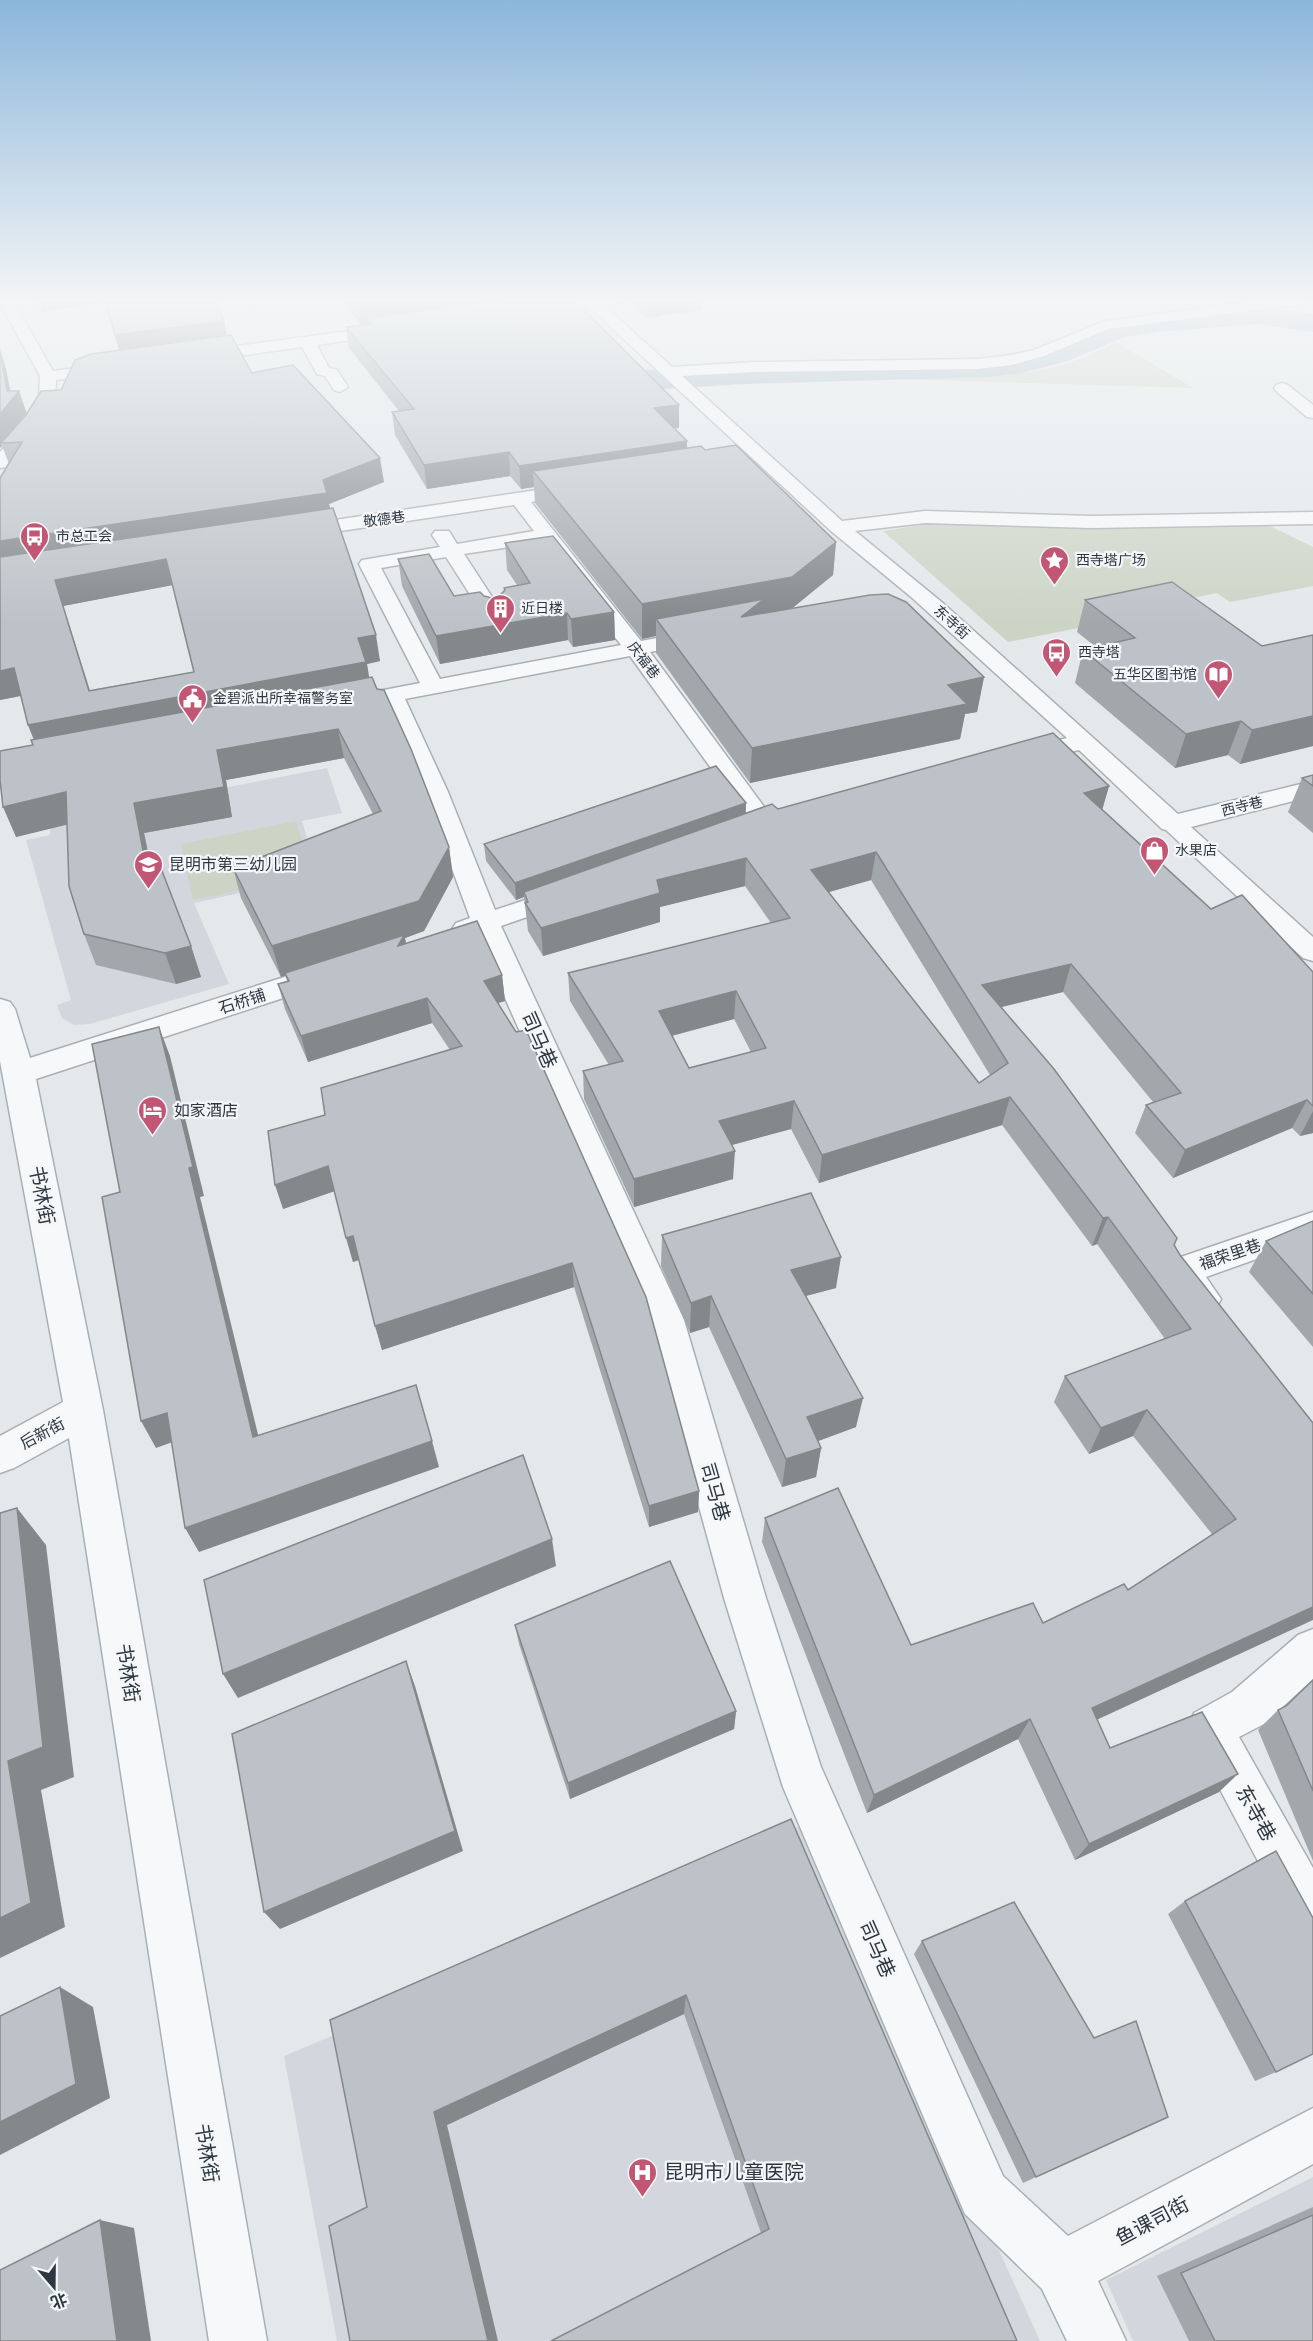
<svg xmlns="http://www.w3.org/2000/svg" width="1313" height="2341" font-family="Barlow,'Noto Sans SC',sans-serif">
<rect width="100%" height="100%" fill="#e4e8eb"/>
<g fill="#d3d7dd">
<polygon points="327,768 342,813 302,821 319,876 194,903 229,984 90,1024 74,1025 62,1018 57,1005 71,1000 26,840 50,835 51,821"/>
<polygon points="806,1823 1040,2341 337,2341 284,2056 415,2001"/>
<polygon points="1313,2177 1313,2341 1133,2341 1106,2280"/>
</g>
<g fill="#ccd4c6">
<path d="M 1116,342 L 1193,388 L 860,378 L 860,375 C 928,375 1010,383 1074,361 C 1088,357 1102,348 1116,342 Z"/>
<polygon points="947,521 1197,527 1266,524 1313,547 1313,586 1230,602 1217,593 1160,605 1167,610 1008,642 883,531"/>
<polygon points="296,821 313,875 193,900 181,844"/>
</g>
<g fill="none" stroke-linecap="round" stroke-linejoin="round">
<polygon fill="#a3b9c7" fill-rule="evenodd" points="1259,306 1313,314 1313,332 1259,324 1157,332 1125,337 1065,362 1021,373 989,377 746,384 647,390 635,387 631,380 635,373 647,370 746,364 989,357 1043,348 1118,320 1157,314"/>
<defs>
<g id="minor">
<polygon points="0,297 11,297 53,371 113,363 121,368 113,373 56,380 55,399 32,437 6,467 0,468 0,452 19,430 39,399 40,376 0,303"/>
<polygon points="579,297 636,297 629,301 604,305 672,367 756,362 978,359 1012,355 1034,350 1105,321 1287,297 1305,297 1307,300 1305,303 1300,304 1108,329 1044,356 1012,365 978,369 756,372 682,376 842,521 925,511 1092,516 1313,512 1313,524 1092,528 925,523 855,531 944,604 1178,814 1313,781 1313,796 1191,827 1313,937 1313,961 1303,958 1166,830 1162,829 1079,750 1024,763 1015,761 1012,756 1015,751 1067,738 910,596 831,531 589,307 572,308 570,305 572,302 581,300"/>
<polygon points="392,325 400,330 397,333 317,345 329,368 337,370 348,387 340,392 334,390 325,376 317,374 302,347 194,362 186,357 194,352"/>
<polygon points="1282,383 1288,385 1313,405 1313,418 1307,417 1276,391 1274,388 1276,385"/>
<path d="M 578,484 L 585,486 L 587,490 L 585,494 L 531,502 L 641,641 L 700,630 L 708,631 L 711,636 L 708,641 L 650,652 L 773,819 L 777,824 L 773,829 L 764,832 L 755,829 L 630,656 L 405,699 L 448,792 L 495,910 L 567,886 L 577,888 L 581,894 L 577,900 L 501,926 L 684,1320 L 766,1598 L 821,1767 L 1003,2176 L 1068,2236 L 1313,2108 L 1313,2164 L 1098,2281 L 1126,2341 L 1067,2341 L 1042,2289 L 965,2214 L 783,1787 L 724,1598 L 648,1320 L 477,935 L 466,938 L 456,935 L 452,929 L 456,923 L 470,918 L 424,792 L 384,703 L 371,706 L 363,704 L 360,699 L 363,694 L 420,683 L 359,564 L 362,560 L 440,547 L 432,535 L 435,531 L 449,531 L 457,544 L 534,531 L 514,505 L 294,538 L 287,536 L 284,532 L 287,528 L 294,526 ZM 542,542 L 621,645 L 440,679 L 381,568 L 446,557 L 487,621 L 494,623 L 501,621 L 505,617 L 464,554 Z"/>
<polygon points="322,965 332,968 336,975 332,982 36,1079 103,1410 267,2341 209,2341 69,1438 14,1468 0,1473 0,1436 63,1402 0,1061 0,999 10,1002 15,1009 30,1058"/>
<polygon points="1313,1212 1313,1239 1206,1277 1221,1299 1216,1309 1203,1314 1190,1309 1163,1271 1169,1261"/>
<polygon points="1313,1629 1313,1679 1264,1724 1239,1737 1313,1868 1313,1940 1296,1933 1188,1729 1194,1713 1232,1692 1298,1635"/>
</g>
</defs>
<use href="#minor" stroke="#a9b0b5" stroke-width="3"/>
<use href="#minor" fill="#f7f8f9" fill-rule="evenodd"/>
</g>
<g fill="#a2a7ab" fill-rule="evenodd">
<path d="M 33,297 L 218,297 L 214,298 L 227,336 L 252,373 L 384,482 L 329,504 L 380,661 L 367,664 L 369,678 L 377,689 L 449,847 L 453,877 L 424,931 L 405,938 L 406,944 L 502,975 L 505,1001 L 498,1003 L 699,1491 L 698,1512 L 649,1527 L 574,1287 L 382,1350 L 359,1260 L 353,1262 L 334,1191 L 283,1209 L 325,1115 L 450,1050 L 432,1023 L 308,1062 L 285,1009 L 278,984 L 287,981 L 285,975 L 281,977 L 241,898 L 233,868 L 373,814 L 344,758 L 226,780 L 232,817 L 144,833 L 150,860 L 191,946 L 201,977 L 176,984 L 96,965 L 84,934 L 67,824 L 16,837 L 34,740 L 28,725 L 21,696 L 0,700 L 9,464 L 2,446 L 0,448 L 0,349 L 6,369 L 10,391 L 27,414 L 119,350 L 104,302 L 42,312 ZM 172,585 L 194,672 L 90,690 L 63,606 Z"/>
<polygon points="341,297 571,297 679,405 679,428 674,428 687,441 687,448 705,450 836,542 833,575 792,608 984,677 977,712 965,714 960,739 750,783 656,653 656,636 642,639 535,503 534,487 521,489 510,476 427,489 395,435 392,412 399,411 349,348 346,327 360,325"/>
<polygon points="630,297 702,297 702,310 647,318 630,303"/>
<polygon points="505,543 614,612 615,640 573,647 568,640 440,664 402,586 398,559 454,596 484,596 492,598 500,595 504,591 504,588 517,585 507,570"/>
<polygon points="1085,600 1262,646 1313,635 1313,746 1240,764 1228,755 1175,768 1075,683 1083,650 1096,647 1077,632"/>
<polygon points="1313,775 1313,833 1288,812 1302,778"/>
<path d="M 1109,786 L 1102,810 L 1211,909 L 1313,972 L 1313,1133 L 1300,1136 L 1292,1128 L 1173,1178 L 1135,1133 L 1146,1105 L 1153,1102 L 1063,992 L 1001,1007 L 1174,1245 L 1180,1255 L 1313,1423 L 1097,1720 L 1110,1748 L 1219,1792 L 1075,1860 L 1018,1739 L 867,1813 L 762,1542 L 765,1518 L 911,1645 L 1043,1623 L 1128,1590 L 1212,1534 L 1133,1436 L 1089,1454 L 1054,1402 L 1065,1376 L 1165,1339 L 1097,1244 L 1092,1246 L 1002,1125 L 819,1183 L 791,1129 L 732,1145 L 733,1179 L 634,1207 L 584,1099 L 583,1071 L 609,1065 L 570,1001 L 568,973 L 771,923 L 745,886 L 660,907 L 660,922 L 543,956 L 528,931 L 524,897 L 516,900 L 486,861 L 484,844 L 746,803 L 746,814 L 778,809 ZM 871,880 L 990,1075 L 979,1083 L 829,892 ZM 734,1019 L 751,1052 L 689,1068 L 672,1036 Z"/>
<polygon points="1313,1221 1313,1347 1249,1272 1266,1241"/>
<polygon points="662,1235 836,1288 805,1296 856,1427 818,1441 821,1448 816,1477 782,1487 709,1327 690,1333 661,1266"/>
<polygon points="515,1625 736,1711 734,1729 570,1799 519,1644"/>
<polygon points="1313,1680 1313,1861 1258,1730 1278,1710 1286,1706"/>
<polygon points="791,1819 1017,2341 761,2233 684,2014 447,2125 367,2207 330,2020"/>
<polygon points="1185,1901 1276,2072 1255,2081 1168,1914"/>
<polygon points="922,1941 1036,2177 1023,2183 914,1954"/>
<polygon points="1313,2207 1313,2341 1189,2341 1157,2276"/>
</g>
<g fill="#84888b">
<polygon points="38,297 103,297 104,302 42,312"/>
<polygon points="400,297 554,297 367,318 368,326 361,327 358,303"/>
<polygon points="647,297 702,297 702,310 647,318"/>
<polygon points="224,321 229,345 122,359 115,335"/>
<polygon points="0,349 6,369 12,399 19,391 27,414 1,443 2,446 0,448 0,414 7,391"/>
<polygon points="679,405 679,428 654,430 654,408"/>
<polygon points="687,441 687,464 533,471 534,487 521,489 519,466"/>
<polygon points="509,452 510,476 427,489 424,465"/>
<polygon points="380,458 384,482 329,504 332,518 0,568 0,541 323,480"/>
<polygon points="836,542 833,575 762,633 656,619 656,636 642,639 642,604"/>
<polygon points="166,559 173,585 63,606 96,712 358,638 376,635 380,661 367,664 371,689 39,752 28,725 89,691 55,580"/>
<polygon points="614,612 615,640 573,647 571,619"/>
<polygon points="567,613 568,640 440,664 436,636"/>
<polygon points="14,668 25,695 0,700 0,671"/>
<polygon points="984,677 977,712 965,714 960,739 750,783 752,748 948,685"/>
<polygon points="1313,716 1313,746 1240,764 1252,730"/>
<polygon points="1241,721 1228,755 1175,768 1186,734"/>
<polygon points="338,729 344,758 226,780 232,817 144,833 156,892 145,861 134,803 217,750"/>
<polygon points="1109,786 1101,814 1084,793"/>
<polygon points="66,792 78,822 16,837 3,807"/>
<polygon points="746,803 745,820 524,892 524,897 516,900 515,883"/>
<polygon points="449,847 453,877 424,931 405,938 409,960 398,946 402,938 281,977 272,946"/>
<polygon points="876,852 871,880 808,898 811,870"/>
<polygon points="746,858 745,886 660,907 660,922 543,956 541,928 657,880"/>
<polygon points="191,946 201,977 176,984 165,953"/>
<polygon points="1071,964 1063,992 977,1013 982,985"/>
<polygon points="502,975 505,1001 488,1006 484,981"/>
<polygon points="736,991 734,1019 659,1039 659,1011"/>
<polygon points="427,998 432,1023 308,1062 301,1036"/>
<polygon points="159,1027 170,1056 204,1196 200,1197 265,1463 253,1437 189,1168"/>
<polygon points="1010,1097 1002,1125 819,1183 822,1155"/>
<polygon points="1307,1100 1292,1128 1173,1178 1185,1150"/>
<polygon points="794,1101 791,1129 717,1149 719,1121"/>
<polygon points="1313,1111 1313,1133 1300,1136"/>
<polygon points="735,1151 733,1179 634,1207 634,1179"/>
<polygon points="328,1166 335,1191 283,1209 275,1185"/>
<polygon points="1108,1217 1097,1244 1092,1246 1103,1218"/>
<polygon points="353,1236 359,1260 353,1262 346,1238"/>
<polygon points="841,1257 836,1288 787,1301 791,1270"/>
<polygon points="572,1263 574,1287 382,1350 375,1326"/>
<polygon points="711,1296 709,1327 690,1333 691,1303"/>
<polygon points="863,1398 856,1427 802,1447 807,1417"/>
<polygon points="1147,1410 1133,1436 1089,1454 1101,1428"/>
<polygon points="167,1413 181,1439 156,1448 141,1421"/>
<polygon points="432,1441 439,1467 199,1552 185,1528"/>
<polygon points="821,1448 816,1477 782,1487 786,1459"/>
<polygon points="699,1491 698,1512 649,1527 649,1506"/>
<polygon points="17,1508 46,1545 74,1777 41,1790 65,1927 0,1958 0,1918 8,1761"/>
<polygon points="552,1539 556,1566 238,1698 223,1674"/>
<polygon points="1313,1607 1313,1620 1079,1728 1092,1708"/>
<polygon points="406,1661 415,1686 463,1851 280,1929 264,1912"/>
<polygon points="736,1711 734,1729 570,1799 568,1783"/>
<polygon points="1030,1719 1018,1739 867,1813 874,1795"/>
<polygon points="1238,1774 1219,1792 1075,1860 1089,1844"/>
<polygon points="60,1987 93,2007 110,2098 0,2155 0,2122"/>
<polygon points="686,1995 684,2014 447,2125 498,2341 488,2341 434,2112"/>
<polygon points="100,2220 134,2228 151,2341 117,2341"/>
</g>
<g fill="#bcc2c7" stroke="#84888b" stroke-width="1.5" fill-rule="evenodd">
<polygon points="104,297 214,297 224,321 115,335"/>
<polygon points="354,297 400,297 358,303"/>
<polygon points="524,297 571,297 679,405 654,408 687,441 519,466 509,452 424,465 392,412 414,409 346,327 371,324 367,318"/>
<polygon points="231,335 252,373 293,365 380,458 323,480 327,493 0,541 0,478 22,442 1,443 26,415 41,391 61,390 75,360 91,354"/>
<polygon points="0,352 7,391 19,391 0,414"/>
<polygon points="736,445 836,542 792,577 642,604 533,471 701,446 705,450"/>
<path d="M 333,508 L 376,635 L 358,638 L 366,662 L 28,725 L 14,668 L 0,671 L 0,557 ZM 166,559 L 194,672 L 89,691 L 55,580 Z"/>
<polygon points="553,536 614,612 571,619 567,613 436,636 398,559 429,554 454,596 480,592 484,596 492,598 500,595 505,590 504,588 530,583 505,543"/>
<polygon points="1172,582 1262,646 1313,635 1313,716 1252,730 1241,721 1186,734 1083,650 1135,638 1085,600"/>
<polygon points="888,594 906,602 984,677 948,685 967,704 752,748 656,619 764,599 741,617 870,595"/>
<polygon points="372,677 377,689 384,690 411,749 449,847 419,901 272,946 233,868 381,811 338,729 217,750 224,787 134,803 145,861 157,858 191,946 165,953 84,934 69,886 66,792 3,807 0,780 0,751 33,745 31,740"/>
<path d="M 1053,733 L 1109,786 L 1084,793 L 1211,909 L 1242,895 L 1313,972 L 1313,1106 L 1307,1100 L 1185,1150 L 1146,1105 L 1181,1093 L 1071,964 L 982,985 L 1054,1069 L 1177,1238 L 1174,1245 L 1180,1255 L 1313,1423 L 1313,1607 L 1092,1708 L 1110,1748 L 1202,1712 L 1238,1774 L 1089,1844 L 1030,1719 L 874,1795 L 765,1518 L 838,1488 L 911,1645 L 1033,1603 L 1043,1623 L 1124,1584 L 1128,1590 L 1236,1519 L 1147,1410 L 1101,1428 L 1065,1376 L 1191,1329 L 1108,1217 L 1103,1218 L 1010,1097 L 822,1155 L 794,1101 L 719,1121 L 735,1151 L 634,1179 L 583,1071 L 623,1061 L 568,973 L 790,918 L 746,858 L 657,880 L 660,893 L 541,928 L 525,903 L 528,902 L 524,892 L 772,804 L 778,809 ZM 876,852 L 1008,1063 L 979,1083 L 811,870 ZM 736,991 L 766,1048 L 689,1068 L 659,1011 Z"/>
<polygon points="716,766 746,803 515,883 484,844"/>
<polygon points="1313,775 1313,786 1302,778"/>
<polygon points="477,921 502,975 484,981 516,1032 526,1030 646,1297 699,1491 649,1506 572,1263 375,1326 353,1236 346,1238 328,1166 275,1185 268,1131 325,1115 321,1088 462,1046 427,998 301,1036 278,984 289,981 285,973 404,935 398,946"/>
<polygon points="159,1027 193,1167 189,1168 253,1437 416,1385 432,1441 185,1528 167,1413 141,1421 102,1197 120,1192 92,1044"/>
<polygon points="811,1193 841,1257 791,1270 863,1398 807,1417 821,1448 786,1459 711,1296 691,1303 662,1235"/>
<polygon points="1313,1221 1313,1294 1266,1241"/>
<polygon points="523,1455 552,1539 223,1674 204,1580"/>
<polygon points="17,1508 43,1747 8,1761 31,1903 0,1918 0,1513"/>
<polygon points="670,1561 736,1711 568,1783 515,1625"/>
<polygon points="406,1661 455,1831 264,1912 232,1734"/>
<polygon points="1313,1680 1313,1791 1278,1710 1286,1706"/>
<polygon points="791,1819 1017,2341 551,2341 769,2229 686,1995 434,2112 488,2341 350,2341 329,2226 367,2207 330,2020"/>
<polygon points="1276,1851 1313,1918 1313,2054 1276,2072 1185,1901"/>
<polygon points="1014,1902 1094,2038 1136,2021 1168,2117 1036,2177 922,1941"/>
<polygon points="60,1987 76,2084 0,2122 0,2016"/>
<polygon points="1313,2215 1313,2341 1215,2341 1181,2273"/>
<polygon points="100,2220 117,2341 0,2341 0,2270"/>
</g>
<linearGradient id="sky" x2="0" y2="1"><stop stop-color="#8cb6db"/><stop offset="0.48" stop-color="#f3f5f6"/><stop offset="1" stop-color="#f3f5f6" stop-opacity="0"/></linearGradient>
<rect width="1313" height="625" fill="url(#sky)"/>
<defs>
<symbol id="bus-pin" viewBox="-11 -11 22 30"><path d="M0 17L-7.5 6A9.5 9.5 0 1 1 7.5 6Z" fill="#c25775" stroke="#f4f6f8"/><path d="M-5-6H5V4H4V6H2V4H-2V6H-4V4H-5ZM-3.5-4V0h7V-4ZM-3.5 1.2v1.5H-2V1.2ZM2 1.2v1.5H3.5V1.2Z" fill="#fff"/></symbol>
<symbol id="sight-pin" viewBox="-11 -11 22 30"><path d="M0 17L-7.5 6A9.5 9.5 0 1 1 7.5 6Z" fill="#c25775" stroke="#f4f6f8"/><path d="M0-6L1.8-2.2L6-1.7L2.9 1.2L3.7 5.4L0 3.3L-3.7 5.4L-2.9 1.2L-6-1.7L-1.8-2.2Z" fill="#fff"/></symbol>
<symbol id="building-pin" viewBox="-11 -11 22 30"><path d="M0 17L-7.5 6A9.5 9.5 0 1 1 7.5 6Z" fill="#c25775" stroke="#f4f6f8"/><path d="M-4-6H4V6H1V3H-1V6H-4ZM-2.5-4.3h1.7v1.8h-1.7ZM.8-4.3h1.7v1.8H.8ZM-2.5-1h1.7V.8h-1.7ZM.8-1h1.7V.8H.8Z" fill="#fff"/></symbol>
<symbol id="library-pin" viewBox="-11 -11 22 30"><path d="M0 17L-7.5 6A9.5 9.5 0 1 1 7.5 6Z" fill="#c25775" stroke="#f4f6f8"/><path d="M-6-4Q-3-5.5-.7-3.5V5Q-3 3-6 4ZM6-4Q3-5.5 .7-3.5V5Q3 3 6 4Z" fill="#fff"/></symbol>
<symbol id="civic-pin" viewBox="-11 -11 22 30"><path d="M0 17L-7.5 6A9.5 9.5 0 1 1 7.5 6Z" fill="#c25775" stroke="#f4f6f8"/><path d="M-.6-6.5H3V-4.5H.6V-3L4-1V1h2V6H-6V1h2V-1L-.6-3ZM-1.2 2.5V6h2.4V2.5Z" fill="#fff"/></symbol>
<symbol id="shop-pin" viewBox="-11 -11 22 30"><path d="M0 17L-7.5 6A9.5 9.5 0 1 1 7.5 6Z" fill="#c25775" stroke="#f4f6f8"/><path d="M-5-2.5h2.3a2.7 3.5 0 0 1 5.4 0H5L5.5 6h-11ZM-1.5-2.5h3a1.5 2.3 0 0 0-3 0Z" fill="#fff"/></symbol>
<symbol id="school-pin" viewBox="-11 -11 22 30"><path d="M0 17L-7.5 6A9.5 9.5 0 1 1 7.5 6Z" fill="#c25775" stroke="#f4f6f8"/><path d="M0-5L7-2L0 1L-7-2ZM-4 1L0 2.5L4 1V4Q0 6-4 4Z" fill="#fff"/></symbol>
<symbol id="hotel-pin" viewBox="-11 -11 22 30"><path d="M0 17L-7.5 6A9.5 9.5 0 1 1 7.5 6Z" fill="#c25775" stroke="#f4f6f8"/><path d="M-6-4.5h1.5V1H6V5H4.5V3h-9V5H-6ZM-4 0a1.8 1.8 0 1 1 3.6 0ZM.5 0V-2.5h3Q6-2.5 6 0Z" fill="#fff"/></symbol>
<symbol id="hospital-pin" viewBox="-11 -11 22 30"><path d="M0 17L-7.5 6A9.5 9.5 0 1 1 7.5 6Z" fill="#c25775" stroke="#f4f6f8"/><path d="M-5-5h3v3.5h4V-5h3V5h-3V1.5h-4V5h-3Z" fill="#fff"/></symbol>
</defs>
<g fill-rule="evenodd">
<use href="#bus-pin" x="18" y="520" width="33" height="45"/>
<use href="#sight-pin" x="1038" y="544" width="33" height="45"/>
<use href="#building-pin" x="484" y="592" width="33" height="45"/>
<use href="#bus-pin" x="1040" y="636" width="33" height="45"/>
<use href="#library-pin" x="1202" y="658" width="33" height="45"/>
<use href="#civic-pin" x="176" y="682" width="33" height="45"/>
<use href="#shop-pin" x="1138" y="834" width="33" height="45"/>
<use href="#school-pin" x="132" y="848" width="33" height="45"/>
<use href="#hotel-pin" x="136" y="1094" width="33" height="45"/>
<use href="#hospital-pin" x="626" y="2156" width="33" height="45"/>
</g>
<g text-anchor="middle" stroke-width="4.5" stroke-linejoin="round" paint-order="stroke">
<g font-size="14" fill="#2d3842" stroke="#f4f6f8">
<text transform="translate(384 519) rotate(-8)" y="5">敬德巷</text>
<text transform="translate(952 622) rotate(42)" y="5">东寺街</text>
<text transform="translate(644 660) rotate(53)" y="5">庆福巷</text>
<text transform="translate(1242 806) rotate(-14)" y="5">西寺巷</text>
</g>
<g font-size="14" fill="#2d3842" stroke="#f4f6f8" text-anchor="start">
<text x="56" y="541">市总工会</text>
<text x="1076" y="565">西寺塔广场</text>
<text x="521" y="613">近日楼</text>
<text x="1078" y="657">西寺塔</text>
<text x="1197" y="679" text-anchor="end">五华区图书馆</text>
<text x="213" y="703">金碧派出所幸福警务室</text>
<text x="1175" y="855">水果店</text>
</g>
<g font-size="16" fill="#2d3842" stroke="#f4f6f8" text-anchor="start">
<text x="169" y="870">昆明市第三幼儿园</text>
<text x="174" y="1116">如家酒店</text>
</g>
<g font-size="16" fill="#2d3842" stroke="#f4f6f8">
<text transform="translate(242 1001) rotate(-18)" y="6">石桥铺</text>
<text transform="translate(1230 1254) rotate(-19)" y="6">福荣里巷</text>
<text transform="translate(42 1433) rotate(-28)" y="6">后新街</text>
</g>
<g font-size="20" fill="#2d3842" stroke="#f4f6f8">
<text transform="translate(539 1040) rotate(66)" y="7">司马巷</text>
<text transform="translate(42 1195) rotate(79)" y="7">书林街</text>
<text transform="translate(715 1492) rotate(74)" y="7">司马巷</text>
<text transform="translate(128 1673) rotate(81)" y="7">书林街</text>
<text transform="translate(1256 1813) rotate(61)" y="7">东寺巷</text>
<text transform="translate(877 1949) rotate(66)" y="7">司马巷</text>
<text transform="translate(207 2153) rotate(81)" y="7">书林街</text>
<text transform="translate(1152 2221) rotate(-28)" y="7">鱼课司街</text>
</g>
<g font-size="20" fill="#2d3842" stroke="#f4f6f8" text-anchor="start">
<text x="664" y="2179">昆明市儿童医院</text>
</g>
</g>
<g transform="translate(54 2287) rotate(160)" stroke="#f4f6f8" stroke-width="4.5" paint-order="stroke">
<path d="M0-4.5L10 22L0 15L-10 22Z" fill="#2d3842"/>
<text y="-9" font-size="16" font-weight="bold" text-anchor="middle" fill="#2d3842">北</text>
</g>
</svg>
